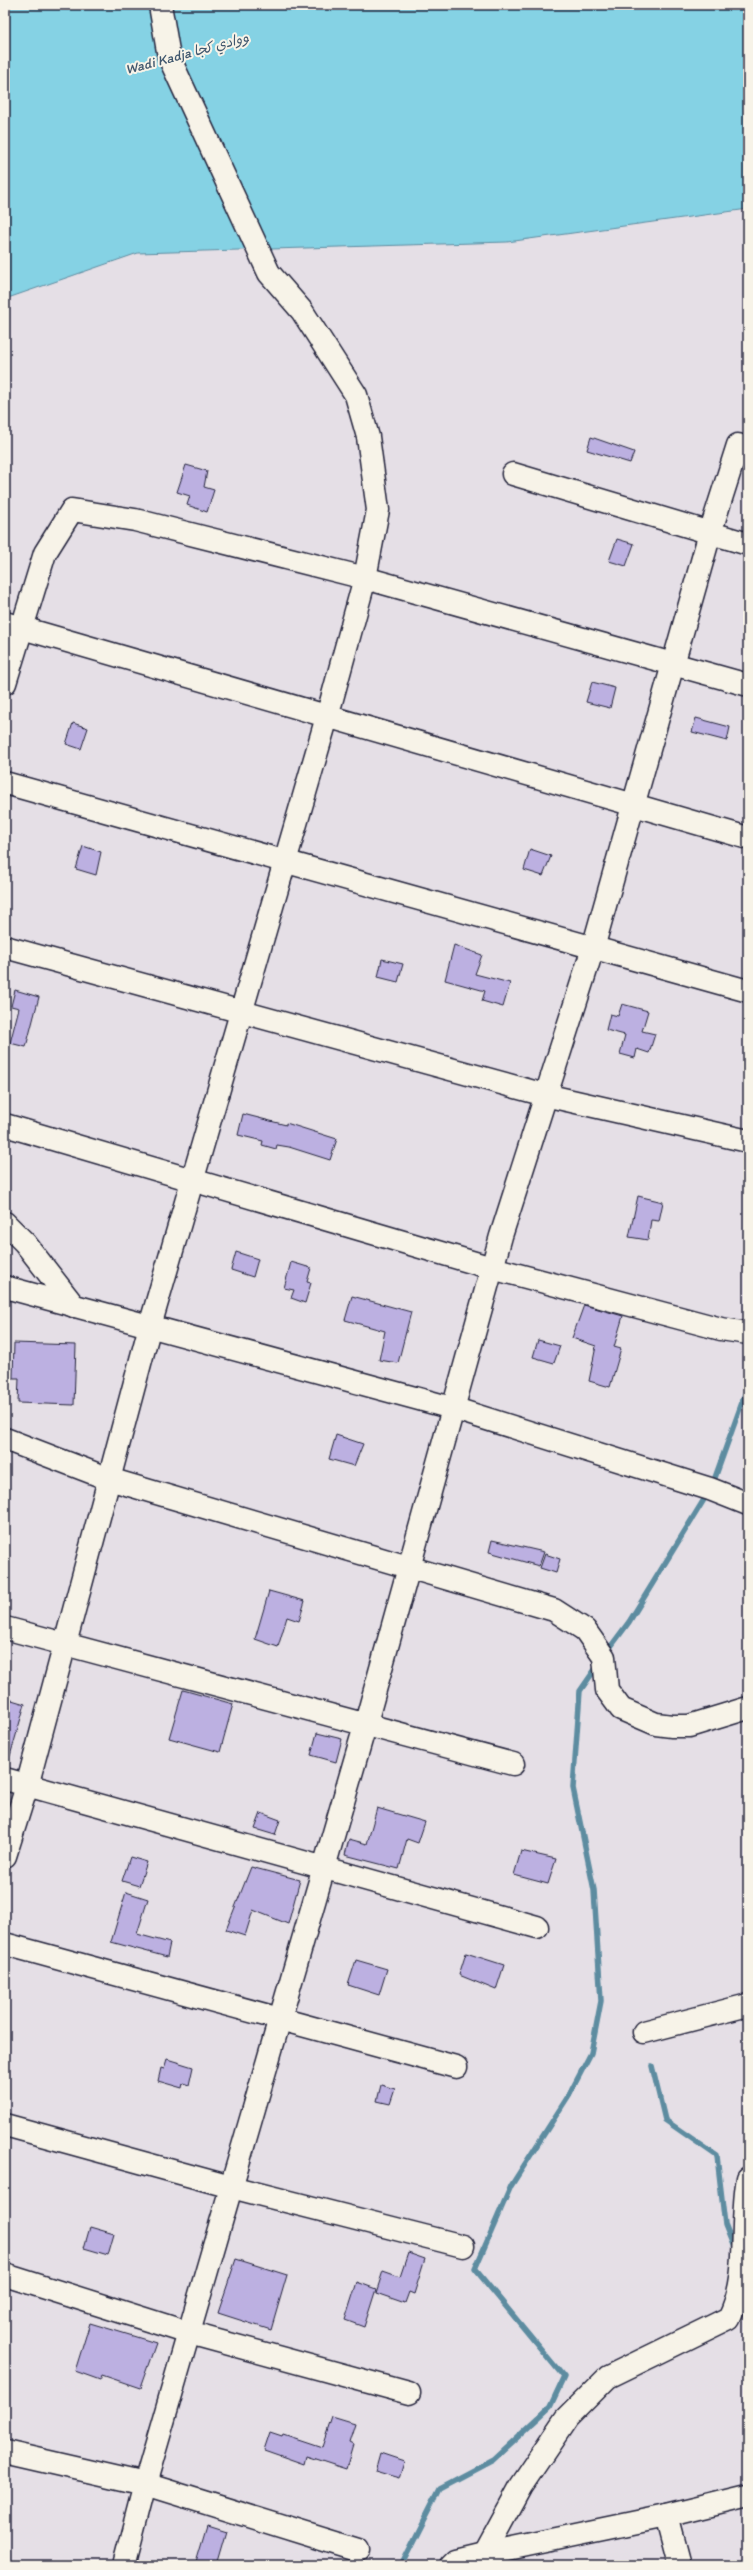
<svg xmlns="http://www.w3.org/2000/svg" width="753" height="2570" font-family="Itim,'Playpen Sans Arabic',sans-serif">
<rect width="100%" height="100%" fill="#e5dfe6"/>
<filter id="ink" filterUnits="userSpaceOnUse"><feTurbulence type="fractalNoise" baseFrequency=".025" numOctaves="2"/><feDisplacementMap in="SourceGraphic" scale="8" xChannelSelector="R" yChannelSelector="G"/><feConvolveMatrix kernelMatrix="1 2 1 2 8 2 1 2 1" color-interpolation-filters="sRGB"/></filter>
<g filter="url(#ink)">
<polygon fill="#85d2e4" stroke="#5d8ca0" points="5,5 748,5 748,209 507,242 138,253 5,299"/>
<g fill="none" stroke-linecap="round" stroke-linejoin="round">
<g stroke="#5d8ca0" stroke-width="5.5">
<polyline points="712,1486 748,1386"/>
<polyline points="606,1653 629,1622 708,1493"/>
<polyline points="652,2066 665,2120 717,2156 725,2225 735,2250"/>
<polyline points="401,2565 440,2488 493,2460 550,2407 564,2377 475,2269 511,2186 569,2095 591,2053 601,2001 594,1890 573,1788 580,1691 598,1665"/>
</g>
</g>
<g fill="#bcb0e1" stroke="#22223b">
<polygon points="591,437 634,452 630,463 587,450"/>
<polygon points="186,465 207,471 204,487 214,490 207,512 187,505 190,496 177,492"/>
<polygon points="617,539 634,544 626,566 609,561"/>
<polygon points="592,682 615,688 610,708 586,702"/>
<polygon points="696,718 730,727 727,741 692,732"/>
<polygon points="73,723 88,728 81,749 66,744"/>
<polygon points="83,846 101,852 96,875 76,869"/>
<polygon points="530,849 551,856 543,876 524,870"/>
<polygon points="454,945 482,955 475,974 510,983 503,1007 482,1001 485,991 445,980"/>
<polygon points="382,959 403,964 398,982 378,977"/>
<polygon points="15,990 39,997 26,1047 10,1043 19,1008 11,1006"/>
<polygon points="622,1004 648,1011 642,1031 655,1034 649,1053 637,1049 635,1058 620,1054 625,1035 606,1030 610,1014 618,1016"/>
<polygon points="243,1114 286,1125 286,1123 337,1139 330,1160 289,1147 277,1145 276,1149 262,1145 263,1141 238,1135"/>
<polygon points="638,1196 663,1202 659,1221 651,1220 648,1240 629,1237"/>
<polygon points="236,1252 258,1259 253,1277 231,1270"/>
<polygon points="291,1262 311,1268 307,1282 311,1283 305,1303 291,1298 294,1290 284,1288"/>
<polygon points="352,1296 411,1312 398,1363 379,1360 385,1331 345,1320"/>
<polygon points="584,1305 623,1316 614,1347 621,1349 610,1387 589,1381 596,1346 572,1338"/>
<polygon points="538,1340 560,1346 554,1363 533,1357"/>
<polygon points="14,1343 76,1345 74,1405 18,1403 19,1378 13,1378"/>
<polygon points="336,1435 363,1444 354,1466 329,1459"/>
<polygon points="492,1540 544,1552 539,1566 489,1552"/>
<polygon points="545,1554 560,1559 556,1573 540,1568"/>
<polygon points="269,1591 305,1601 299,1621 287,1617 278,1647 255,1639"/>
<polygon points="183,1690 233,1704 220,1752 169,1738"/>
<polygon points="5,1698 25,1704 10,1756 5,1756"/>
<polygon points="317,1733 342,1739 336,1762 311,1755"/>
<polygon points="377,1808 425,1822 418,1843 407,1839 399,1869 345,1855 349,1839 367,1844"/>
<polygon points="261,1813 280,1820 275,1835 255,1829"/>
<polygon points="521,1851 556,1859 548,1884 514,1875"/>
<polygon points="130,1857 147,1862 139,1886 122,1881"/>
<polygon points="251,1867 300,1880 288,1924 253,1910 245,1936 226,1930"/>
<polygon points="126,1892 148,1899 137,1934 170,1943 167,1957 111,1942"/>
<polygon points="466,1953 504,1965 496,1990 459,1975"/>
<polygon points="356,1960 387,1969 379,1995 348,1985"/>
<polygon points="167,2059 193,2067 189,2085 183,2083 182,2088 158,2081 161,2068 164,2069"/>
<polygon points="381,2085 395,2089 390,2104 377,2101"/>
<polygon points="90,2227 114,2234 108,2255 84,2248"/>
<polygon points="408,2253 425,2259 414,2294 409,2292 405,2303 376,2293 383,2271 400,2277"/>
<polygon points="236,2259 287,2275 271,2330 218,2313"/>
<polygon points="357,2282 376,2289 364,2327 345,2320"/>
<polygon points="90,2323 156,2343 140,2388 102,2375 100,2380 75,2371"/>
<polygon points="332,2417 355,2424 349,2443 353,2445 346,2469 306,2456 304,2464 264,2450 270,2432 282,2436 283,2434 322,2447"/>
<polygon points="380,2453 404,2461 399,2478 375,2471"/>
<polygon points="207,2525 226,2531 216,2565 195,2565"/>
</g>
<g fill="none" stroke-linecap="round" stroke-linejoin="round">
<defs>
<g id="minor">
<polyline points="513,474 748,544"/>
<polyline points="5,623 748,838"/>
<polyline points="5,683 45,553 72,510 135,520 365,578 748,685"/>
<polyline points="5,783 748,991"/>
<polyline points="5,947 545,1095 748,1141"/>
<polyline points="5,1125 492,1268 721,1329 748,1333"/>
<polyline points="5,1223 25,1243 74,1306"/>
<polyline points="5,1287 452,1408 710,1489 748,1504"/>
<polyline points="5,1439 109,1479 554,1610 585,1630 604,1657 607,1690 621,1709 656,1724 672,1726 689,1726 748,1708"/>
<polyline points="5,1628 513,1764"/>
<polyline points="5,1779 537,1927"/>
<polyline points="5,1856 27,1786 150,1326 327,717 365,578 378,510 368,437 356,395 302,311 269,273 169,57 160,5"/>
<polyline points="5,1944 456,2067"/>
<polyline points="644,2032 748,2005"/>
<polyline points="5,2125 231,2187 463,2246"/>
<polyline points="5,2275 189,2333 409,2393"/>
<polyline points="5,2452 145,2484 358,2550"/>
<polyline points="666,2516 679,2565"/>
<path d="M 484,2554 L 521,2486 L 567,2418 L 608,2377 L 729,2318 C 751,2274 739,2226 748,2178"/>
<polyline points="124,2565 145,2484 365,1726 501,1236 593,948 710,533 738,445"/>
<polyline points="451,2565 455,2561 484,2554 666,2516 748,2496"/>
</g>
</defs>
<use href="#minor" stroke="#22223b" stroke-width="25"/>
<use href="#minor" stroke="#f7f3e8" stroke-width="22"/>
</g>
</g>
<g text-anchor="middle" stroke-width="4" stroke-linejoin="round" paint-order="stroke">
<g font-size="14" font-style="italic" fill="#40576e" stroke="#f7f3e8">
<text transform="translate(187 53) rotate(-15)" y="5">Wadi Kadja ووادي كجا</text>
</g>
</g>
<rect width="753" height="2570" fill="none" stroke="#f7f3e8" stroke-width="20"/>
<rect x="10" y="10" width="733" height="2550" fill="none" stroke="#22223b" stroke-width="1.5" filter="url(#ink)"/>
</svg>
